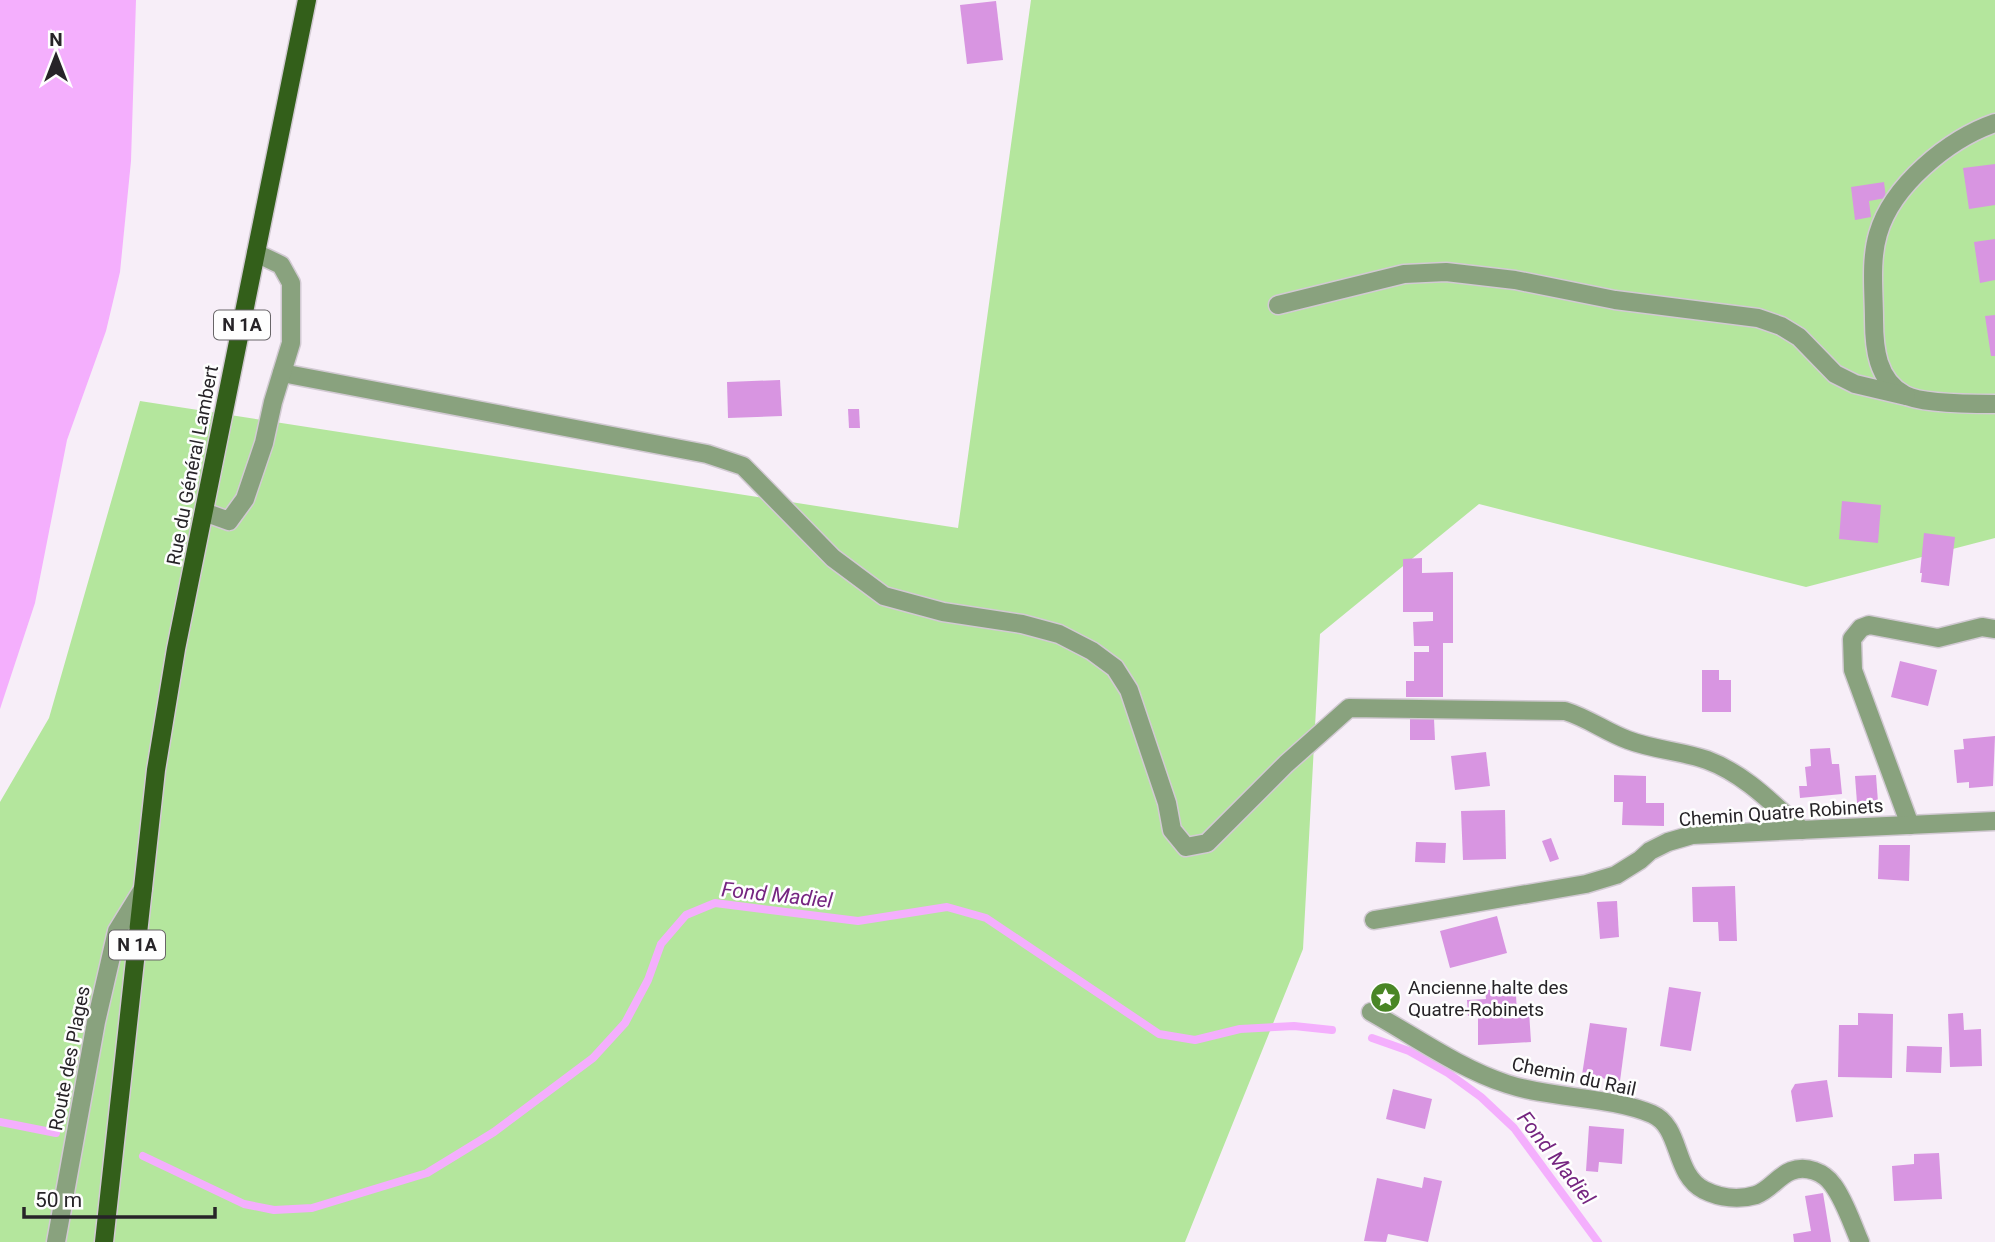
<svg xmlns="http://www.w3.org/2000/svg" width="1995" height="1242" font-family="Roboto,sans-serif">
<rect width="100%" height="100%" fill="#f7eef8"/>
<polygon fill="#b4e69d" points="1031,0 1995,0 1995,538 1806,587 1479,504 1320,634 1303,949 1185,1242 0,1242 0,802 49,718 140,401 958,528"/>
<polygon fill="#f4affd" points="0,0 136,0 131,161 120,272 106,331 67,440 35,603 0,709"/>
<g fill="none" stroke-linecap="round" stroke-linejoin="round">
<g stroke="#f4affd" stroke-width="8">
<polyline points="1372,1038 1409,1051 1448,1073 1481,1097 1514,1128 1598,1242"/>
<polyline points="0,1122 56,1133"/>
<polyline points="143,1156 244,1204 274,1210 312,1208 427,1173 494,1132 593,1058 625,1023 648,980 661,944 686,915 715,903 858,921 947,907 986,918 1159,1034 1195,1040 1240,1029 1294,1026 1332,1030"/>
</g>
</g>
<g fill="#d895e1">
<polygon points="996,1 1003,60 967,64 960,5"/>
<polygon points="1995,164 1995,205 1969,209 1963,168"/>
<polygon points="1884,182 1886,198 1869,201 1871,217 1855,220 1851,187"/>
<polygon points="1995,239 1995,280 1980,283 1974,242"/>
<polygon points="1995,315 1995,356 1991,356 1985,316"/>
<polygon points="780,380 782,416 728,418 727,382"/>
<polygon points="848,409 859,409 860,428 849,428"/>
<polygon points="1842,501 1881,505 1878,543 1839,539"/>
<polygon points="1924,533 1955,537 1949,586 1921,582 1922,573 1920,573"/>
<polygon points="1422,558 1422,573 1453,572 1453,643 1443,643 1443,697 1406,697 1406,681 1414,681 1414,652 1429,652 1429,646 1414,646 1413,622 1433,621 1433,612 1403,612 1403,559"/>
<polygon points="1900,661 1937,670 1928,706 1891,697"/>
<polygon points="1702,670 1719,670 1719,680 1731,680 1731,712 1702,712"/>
<polygon points="1410,719 1434,719 1435,740 1410,740"/>
<polygon points="1995,736 1993,786 1969,788 1969,782 1957,783 1954,750 1964,749 1963,739"/>
<polygon points="1830,748 1832,764 1839,764 1842,794 1800,798 1799,786 1807,786 1805,767 1811,766 1810,749"/>
<polygon points="1486,752 1490,786 1455,790 1451,756"/>
<polygon points="1614,775 1646,776 1646,803 1664,803 1664,826 1622,825 1623,802 1614,802"/>
<polygon points="1876,775 1878,802 1857,803 1855,776"/>
<polygon points="1505,810 1506,859 1463,860 1461,811"/>
<polygon points="1551,838 1559,859 1550,862 1542,841"/>
<polygon points="1416,842 1446,843 1445,863 1415,862"/>
<polygon points="1879,845 1910,845 1909,881 1878,879"/>
<polygon points="1735,886 1737,941 1719,941 1718,922 1693,922 1692,887"/>
<polygon points="1617,901 1619,937 1600,939 1597,902"/>
<polygon points="1497,916 1507,953 1450,968 1440,931"/>
<polygon points="1669,987 1701,992 1691,1051 1660,1046"/>
<polygon points="1508,989 1509,996 1516,995 1517,1013 1529,1011 1531,1042 1478,1045 1478,1015 1468,1016 1467,1000 1486,999 1485,990"/>
<polygon points="1858,1013 1893,1014 1892,1078 1838,1077 1839,1025 1858,1025"/>
<polygon points="1963,1013 1964,1030 1981,1029 1982,1066 1950,1067 1948,1014"/>
<polygon points="1590,1023 1627,1028 1620,1081 1582,1075"/>
<polygon points="1907,1046 1942,1047 1941,1073 1906,1072"/>
<polygon points="1827,1080 1833,1117 1796,1122 1791,1091 1795,1084"/>
<polygon points="1393,1089 1432,1099 1425,1129 1386,1119"/>
<polygon points="1589,1126 1624,1129 1622,1164 1599,1162 1598,1172 1586,1171"/>
<polygon points="1939,1153 1942,1199 1894,1201 1892,1166 1914,1164 1914,1154"/>
<polygon points="1424,1177 1442,1181 1428,1242 1388,1234 1386,1242 1364,1241 1377,1178 1422,1188"/>
<polygon points="1823,1193 1831,1242 1794,1242 1793,1234 1811,1231 1805,1196"/>
</g>
<g fill="none" stroke-linecap="round" stroke-linejoin="round">
<defs>
<g id="minor">
<path d="M 1995,123 C 1949,139 1892,185 1878,234 C 1870,261 1874,293 1874,320 C 1874,348 1877,380 1905,395 C 1921,404 1975,404 1995,404"/>
<polyline points="1278,305 1404,274 1446,272 1515,280 1615,300 1758,318 1781,326 1799,337 1835,374 1855,384 1906,396"/>
<path d="M 282,373 L 707,454 L 743,466 L 833,558 L 884,596 L 943,612 L 1022,624 L 1059,634 L 1092,651 L 1115,668 L 1129,690 L 1167,803 L 1172,830 L 1186,847 L 1207,843 L 1286,764 L 1349,708 L 1565,711 C 1588,718 1606,732 1628,740 C 1654,750 1682,751 1707,760 C 1745,774 1773,804 1802,830"/>
<polyline points="204,512 229,521 245,499 264,443 273,402 291,343 291,283 281,265 256,253"/>
<polyline points="1910,825 1853,670 1852,639 1861,628 1869,625 1938,638 1982,627 1995,629"/>
<polyline points="1374,920 1586,884 1616,875 1640,860 1650,851 1668,842 1692,835 1995,821"/>
<path d="M 1371,1012 C 1414,1036 1460,1069 1507,1084 C 1552,1099 1609,1096 1652,1114 C 1682,1127 1673,1174 1704,1190 C 1720,1198 1739,1200 1756,1195 C 1770,1190 1778,1176 1791,1171 C 1806,1165 1824,1172 1833,1185 C 1845,1201 1852,1224 1860,1242"/>
<polyline points="56,1242 96,1022 117,931 143,889"/>
</g>
<polyline id="major" points="104,1242 156,770 176,649 307,0"/>
</defs>
<use href="#minor" stroke="#d2cad3" stroke-width="21"/>
<use href="#major" stroke="#d2cad3" stroke-width="21"/>
<use href="#minor" stroke="#89a27e" stroke-width="18"/>
<use href="#major" stroke="#335f1a" stroke-width="18"/>
</g>
<defs>
<symbol id="sight-disc" viewBox="-11 -11 22 22"><circle r="9.5" fill="#498625" stroke="#fefefe"/><path d="M0-6L1.8-2.2L6-1.7L2.9 1.2L3.7 5.4L0 3.3L-3.7 5.4L-2.9 1.2L-6-1.7L-1.8-2.2Z" fill="#fff"/></symbol>
</defs>
<g fill-rule="evenodd">
<use href="#sight-disc" x="1368" y="980" width="35" height="35"/>
</g>
<g text-anchor="middle" stroke-width="5" stroke-linejoin="round" paint-order="stroke">
<g fill="#fefefe" stroke="#686568" stroke-width="2">
<rect x="214" y="310.5" width="56" height="29" rx="5"/>
<rect x="109" y="930.5" width="56" height="29" rx="5"/>
</g>
<g font-size="18" font-weight="bold" fill="#272428">
<text x="242" y="331">N 1A</text>
<text x="137" y="951">N 1A</text>
</g>
<g font-size="19" fill="#272428" stroke="#fefefe">
<text transform="translate(192 465) rotate(-79)" y="7">Rue du Général Lambert</text>
<text transform="translate(1781 812) rotate(-4)" y="7">Chemin Quatre Robinets</text>
<text transform="translate(69 1058) rotate(-79)" y="7">Route des Plages</text>
<text transform="translate(1574 1076) rotate(12)" y="7">Chemin du Rail</text>
</g>
<g font-size="19" fill="#272428" stroke="#fefefe" text-anchor="start">
<text x="1408" y="994">Ancienne halte des<tspan x="1408" dy="22">Quatre-Robinets</tspan></text>
</g>
<g font-size="21" font-style="italic" fill="#752580" stroke="#fefefe">
<text transform="translate(777 895) rotate(6)" y="7">Fond Madiel</text>
<text transform="translate(1556 1158) rotate(52)" y="7">Fond Madiel</text>
</g>
</g>
<g transform="translate(56 56)" stroke="#fefefe" stroke-width="5" paint-order="stroke">
<path d="M0-5L12 26L0 18L-12 26Z" fill="#272428"/>
<text y="-10" font-size="19" font-weight="bold" text-anchor="middle" fill="#272428">N</text>
</g>
<path d="M24 1207v10h191v-10" fill="none" stroke="#272428" stroke-width="3.5"/>
<text x="35" y="1207" font-size="21" fill="#272428" stroke="#fefefe" stroke-width="5" paint-order="stroke">50 m</text>
</svg>
